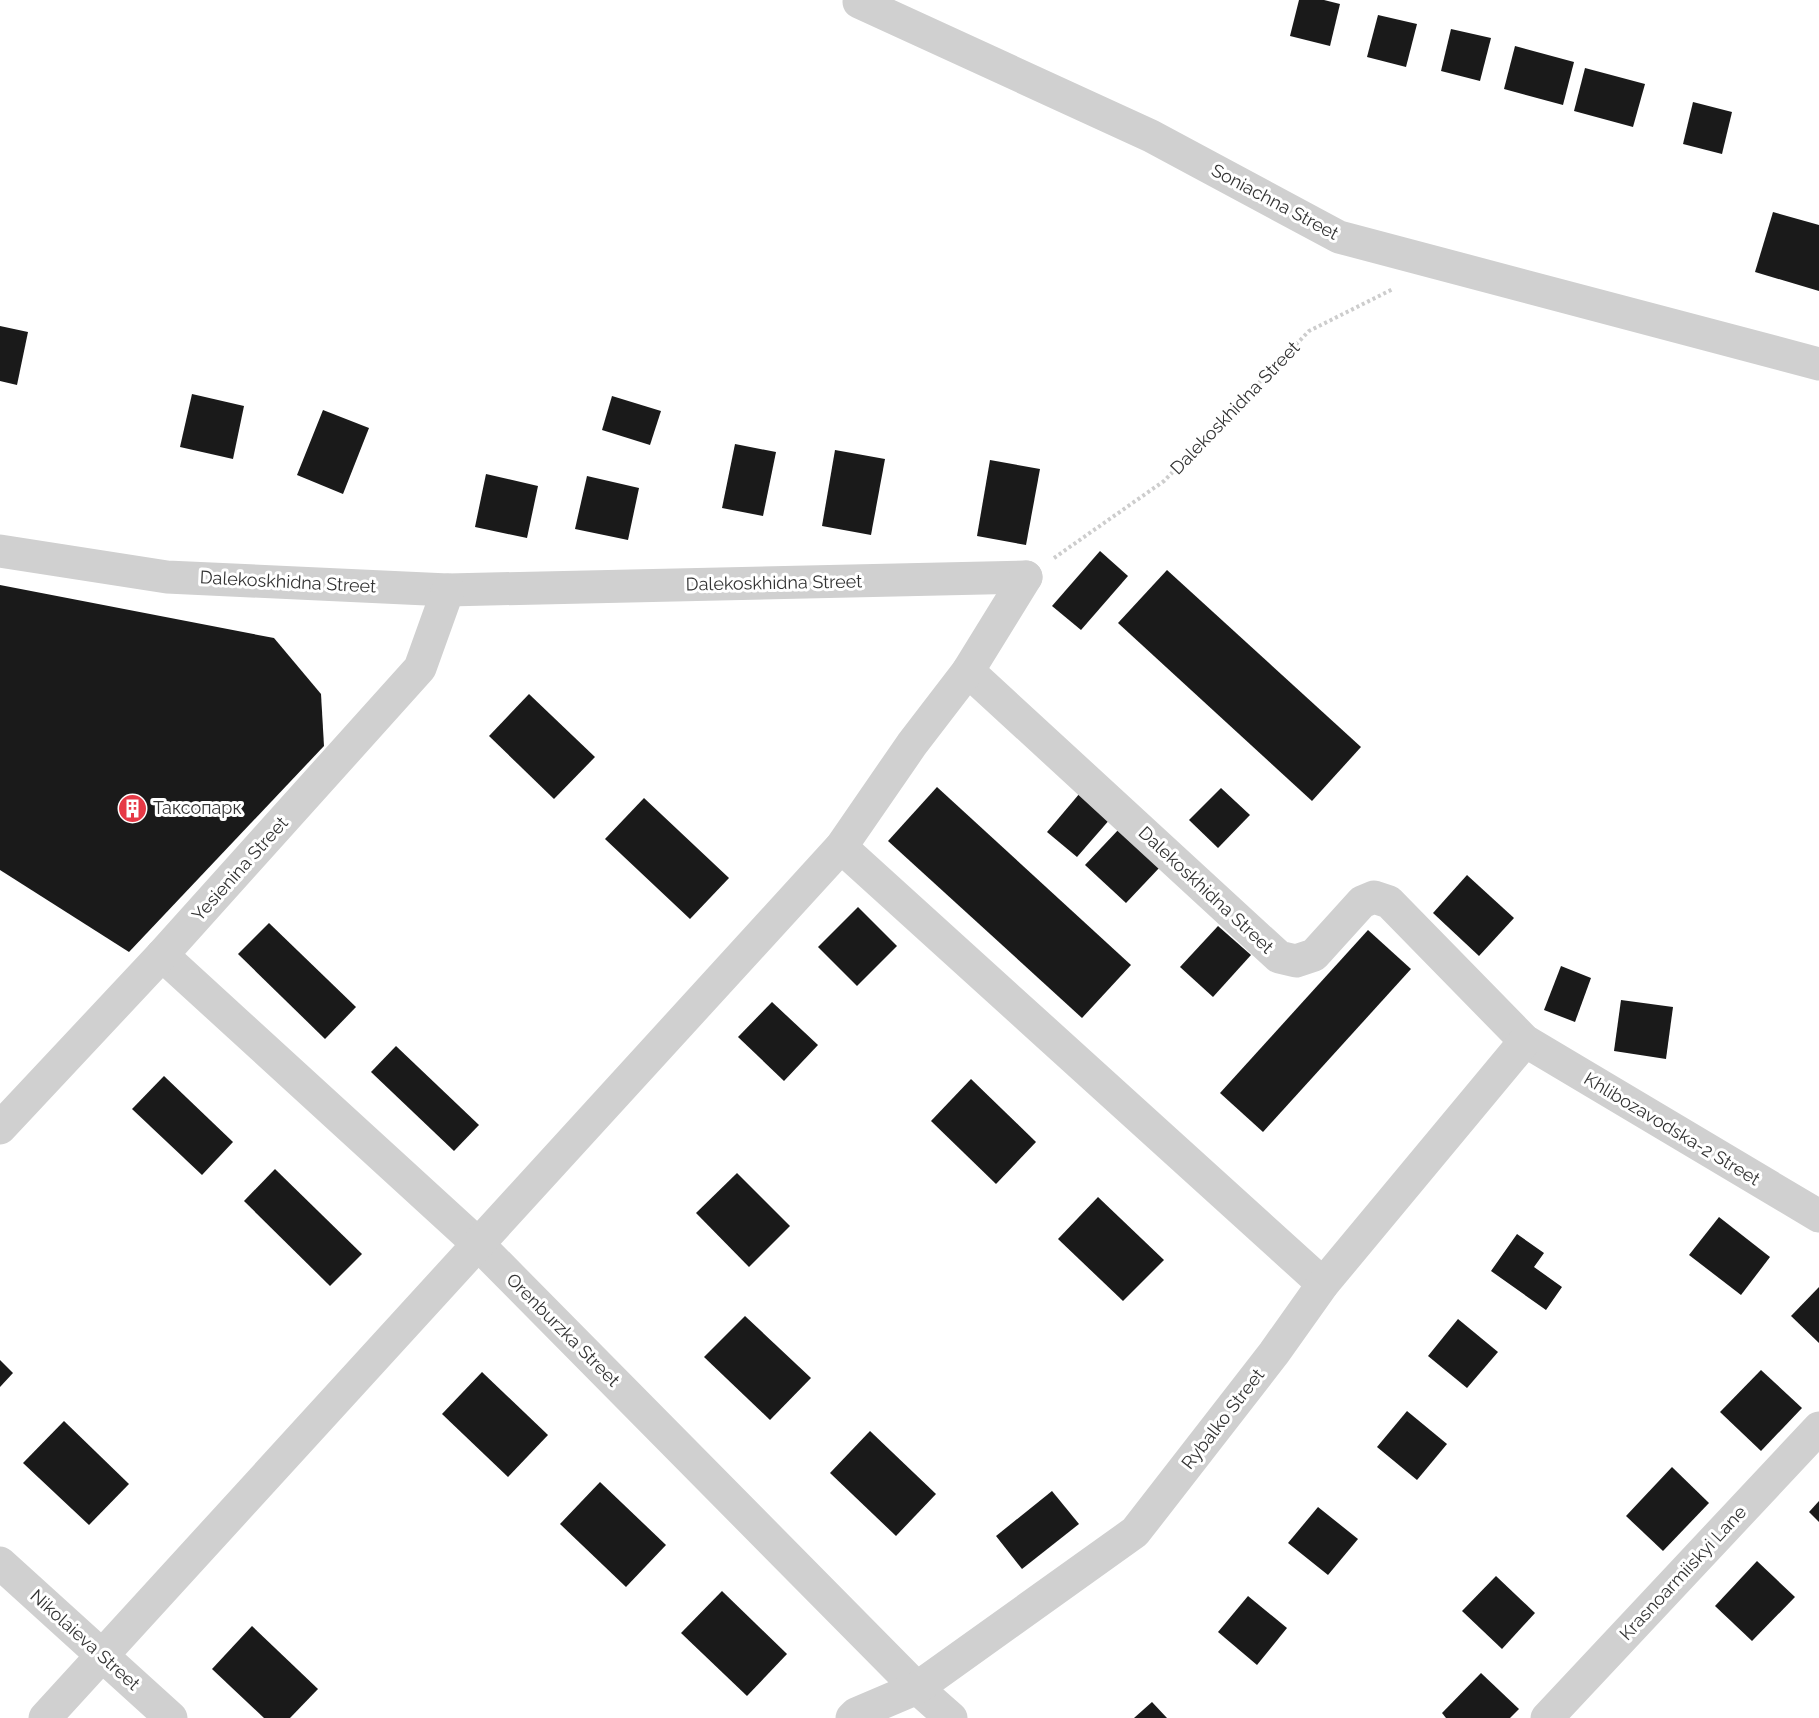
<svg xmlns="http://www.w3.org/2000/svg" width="1819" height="1718" font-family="Raleway,sans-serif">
<rect width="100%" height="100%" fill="#fff"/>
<g fill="#1a1a1a">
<polygon points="1299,0 1324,0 1340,4 1330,46 1290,36"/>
<polygon points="1378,15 1417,24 1406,67 1367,57"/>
<polygon points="1451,29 1491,38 1480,81 1441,71"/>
<polygon points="1515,46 1574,62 1563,105 1504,89"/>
<polygon points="1585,68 1645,84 1633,127 1574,111"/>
<polygon points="1693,102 1732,112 1722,154 1683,144"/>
<polygon points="1773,212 1819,225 1819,291 1755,272"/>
<polygon points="0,326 28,332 17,385 0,381"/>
<polygon points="192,394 244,406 233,459 180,447"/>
<polygon points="612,396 661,411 650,445 602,430"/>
<polygon points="323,410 369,428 343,494 297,475"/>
<polygon points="735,444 776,452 763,516 722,508"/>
<polygon points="835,450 885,459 871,535 822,526"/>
<polygon points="990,460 1040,469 1026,545 977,536"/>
<polygon points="486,474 538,486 527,538 475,527"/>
<polygon points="587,476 639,488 628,540 575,529"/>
<polygon points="1100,551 1128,576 1081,630 1052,606"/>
<polygon points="1167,570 1361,747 1312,801 1118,623"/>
<polygon points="0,585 274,638 321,694 324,746 129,952 0,870"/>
<polygon points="529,694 595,757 554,799 489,736"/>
<polygon points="937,787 1131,965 1082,1018 888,841"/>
<polygon points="1221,788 1250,815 1218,848 1189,820"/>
<polygon points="1080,793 1111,818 1077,857 1047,832"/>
<polygon points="644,798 729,878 690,919 605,839"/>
<polygon points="1120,828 1161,866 1126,903 1085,865"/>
<polygon points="1467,875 1514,918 1479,956 1433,913"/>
<polygon points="858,907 897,946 857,986 818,947"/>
<polygon points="269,923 356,1007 325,1039 238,954"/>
<polygon points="1218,926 1251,955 1213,997 1180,967"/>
<polygon points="1368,930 1411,969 1263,1132 1220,1093"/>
<polygon points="1561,966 1591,978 1575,1022 1544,1010"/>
<polygon points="1621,1000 1673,1007 1666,1059 1614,1051"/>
<polygon points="772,1002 818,1045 784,1081 738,1037"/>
<polygon points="396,1046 479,1125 454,1151 371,1072"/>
<polygon points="164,1076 233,1142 202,1175 132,1109"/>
<polygon points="971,1079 1036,1142 996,1184 931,1121"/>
<polygon points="275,1169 362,1254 330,1286 244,1201"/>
<polygon points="737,1173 790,1226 749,1267 696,1213"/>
<polygon points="1098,1197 1164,1260 1123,1301 1058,1239"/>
<polygon points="1719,1217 1770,1257 1741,1295 1689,1255"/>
<polygon points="1517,1234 1544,1253 1534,1267 1562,1287 1546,1310 1491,1271"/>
<polygon points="1819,1287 1819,1343 1791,1316"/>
<polygon points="745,1316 811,1378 770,1420 704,1357"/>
<polygon points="1458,1319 1498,1352 1467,1388 1428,1356"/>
<polygon points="0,1360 13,1373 0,1387"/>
<polygon points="1761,1370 1802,1408 1761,1451 1720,1412"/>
<polygon points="482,1372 548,1435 508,1477 442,1414"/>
<polygon points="1407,1411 1447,1444 1417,1480 1377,1447"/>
<polygon points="64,1421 129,1484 89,1525 23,1463"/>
<polygon points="870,1431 936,1494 896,1536 830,1473"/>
<polygon points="1672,1467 1709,1503 1663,1551 1626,1516"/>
<polygon points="600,1482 666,1545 626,1587 560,1524"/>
<polygon points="1052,1491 1079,1524 1022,1569 996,1536"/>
<polygon points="1819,1501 1819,1522 1809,1512"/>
<polygon points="1318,1507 1358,1539 1328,1575 1288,1543"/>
<polygon points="1757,1561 1795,1597 1752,1641 1715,1606"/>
<polygon points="1496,1576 1535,1613 1502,1649 1462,1611"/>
<polygon points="722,1591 787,1654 747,1696 681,1633"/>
<polygon points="1248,1596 1287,1628 1257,1665 1218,1632"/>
<polygon points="252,1626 318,1689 290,1718 264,1718 212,1669"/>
<polygon points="1481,1673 1519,1709 1510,1718 1446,1718 1442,1713"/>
<polygon points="1152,1702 1167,1718 1134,1718"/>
</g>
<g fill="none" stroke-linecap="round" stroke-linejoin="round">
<polyline stroke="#cdcdcd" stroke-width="4" stroke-dasharray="3 3" stroke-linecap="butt" points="1054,558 1164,481 1309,331 1393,289"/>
<g stroke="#d0d0d0" stroke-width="33">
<polyline points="859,2 1151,136 1339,237 1819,364"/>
<polyline points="0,551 167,577 448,590 1026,577"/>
<polyline points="968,671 1279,957 1296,961 1314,955 1362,902 1374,897 1389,902 1525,1041 1819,1216"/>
<polyline points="841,847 1323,1284"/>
<polyline points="162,955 478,1244 917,1688 951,1718"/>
<polyline points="0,1128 162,955 420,668 448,590"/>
<polyline points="0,1563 171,1718"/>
<polyline points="45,1718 841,847 912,744 968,671 1026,577"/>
<polyline points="852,1718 856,1714 917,1688 1135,1532 1274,1353 1323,1284 1525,1041"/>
<polyline points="1547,1718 1819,1428"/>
</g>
</g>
<defs>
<symbol id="building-disc" viewBox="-11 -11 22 22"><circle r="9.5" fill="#e63946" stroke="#fff"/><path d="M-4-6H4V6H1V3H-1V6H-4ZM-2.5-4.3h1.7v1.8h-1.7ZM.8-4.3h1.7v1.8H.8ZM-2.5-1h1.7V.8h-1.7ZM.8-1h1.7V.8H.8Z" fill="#fff"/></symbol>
</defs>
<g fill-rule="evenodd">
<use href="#building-disc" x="116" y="792" width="33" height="33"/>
</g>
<g text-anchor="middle" stroke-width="6" stroke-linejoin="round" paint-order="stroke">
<g font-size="18" fill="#333" stroke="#fff">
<text transform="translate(1275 202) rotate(28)" y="6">Soniachna Street</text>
<text transform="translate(1235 408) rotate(-46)" y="6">Dalekoskhidna Street</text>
<text transform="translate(288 582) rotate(3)" y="6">Dalekoskhidna Street</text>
<text transform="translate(774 583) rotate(-1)" y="6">Dalekoskhidna Street</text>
<text transform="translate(240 869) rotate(-48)" y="6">Yesienina Street</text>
<text transform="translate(1206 890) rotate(43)" y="6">Dalekoskhidna Street</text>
<text transform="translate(1672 1129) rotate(31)" y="6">Khlibozavodska-2 Street</text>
<text transform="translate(563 1330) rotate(45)" y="6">Orenburzka Street</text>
<text transform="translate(1223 1419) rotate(-52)" y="6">Rybalko Street</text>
<text transform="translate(1683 1573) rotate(-47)" y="6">Krasnoarmiiskyi Lane</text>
<text transform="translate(85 1640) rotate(42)" y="6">Nikolaieva Street</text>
</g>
<g font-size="18" fill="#333" stroke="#fff" text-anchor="start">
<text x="153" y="814">Таксопарк</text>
</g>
</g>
</svg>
